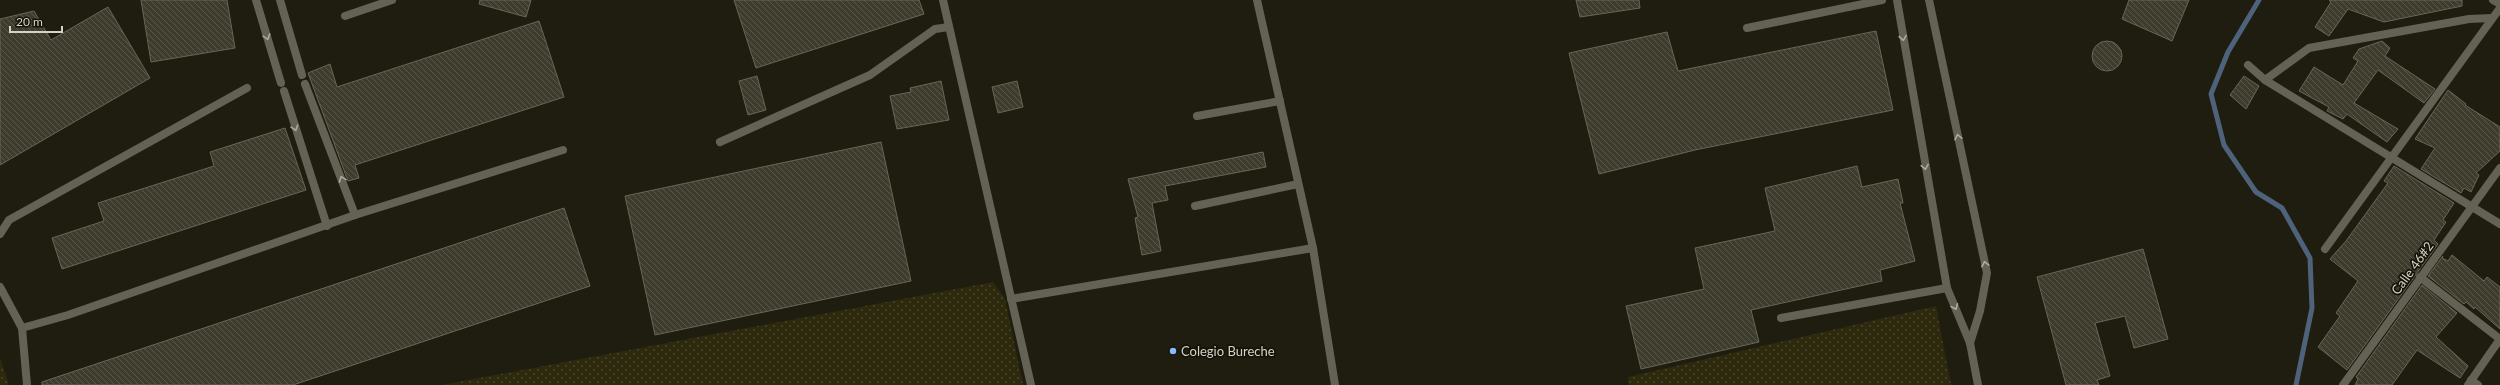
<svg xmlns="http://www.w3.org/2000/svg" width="2500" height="385" font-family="Lato,sans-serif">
<defs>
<pattern id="grass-dots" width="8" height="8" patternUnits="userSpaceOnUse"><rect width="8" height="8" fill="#2d290d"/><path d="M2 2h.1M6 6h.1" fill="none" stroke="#4b472f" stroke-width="1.8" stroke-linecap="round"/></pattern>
<pattern id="building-back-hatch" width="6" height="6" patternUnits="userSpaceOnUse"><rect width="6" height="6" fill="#3e3c2d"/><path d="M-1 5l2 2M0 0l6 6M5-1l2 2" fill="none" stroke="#59574a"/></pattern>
</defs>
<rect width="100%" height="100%" fill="#1f1d0f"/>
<g fill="url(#grass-dots)">
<polygon points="993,282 1005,299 1023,385 442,385"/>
<polygon points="1936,306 1951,385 1629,385 1628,377"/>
<polygon points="0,358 9,385 0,385"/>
</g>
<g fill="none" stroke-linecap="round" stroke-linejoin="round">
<polyline stroke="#4f627b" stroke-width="5" points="2259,0 2228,52 2211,94 2224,145 2256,192 2282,208 2310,258 2312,308 2296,385"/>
</g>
<g fill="url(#building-back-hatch)" stroke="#686656">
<polygon points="141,0 227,0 235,48 151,62"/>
<polygon points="480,0 531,0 526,17 479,4"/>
<polygon points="734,0 919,0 924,14 756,68"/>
<polygon points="1576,0 1639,0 1640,8 1580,17"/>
<polygon points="2129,0 2189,0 2172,41 2122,19"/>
<polygon points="2329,0 2462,0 2462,6 2384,22 2348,9 2329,36 2315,27 2331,2"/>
<polygon points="108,7 150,78 0,165 0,19 34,11 51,40"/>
<polygon points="539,21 564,97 355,165 359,178 348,181 308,73 330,64 337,87"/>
<polygon points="1876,31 1893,110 1695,150 1599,174 1569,53 1667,32 1678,71"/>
<circle cx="2107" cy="56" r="15"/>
<polygon points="2382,41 2390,48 2385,56 2435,89 2424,103 2378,70 2354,103 2398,129 2387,142 2347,114 2343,119 2327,111 2329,107 2299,91 2314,67 2343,85 2358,61 2353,58 2359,49"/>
<polygon points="757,76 766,110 748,115 739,81"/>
<polygon points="2244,76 2259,86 2246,109 2230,95"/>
<polygon points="941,81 949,120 897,129 890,96 911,92 910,88"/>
<polygon points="1017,81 1023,107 998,113 992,87"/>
<polygon points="2448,90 2466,104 2465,105 2500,127 2500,151 2476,173 2479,175 2471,192 2464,188 2461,193 2421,169 2435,148 2415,139"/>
<polygon points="285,128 306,190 62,269 52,238 104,221 98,203 214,166 210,152"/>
<polygon points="881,142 911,281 655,335 625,196"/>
<polygon points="1263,152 1266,167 1165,186 1168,200 1152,203 1161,251 1142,255 1135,218 1138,217 1128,179"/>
<polygon points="1857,166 1862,187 1898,179 1903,203 1900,203 1915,261 1880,270 1882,281 1751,310 1759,342 1641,369 1626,306 1704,289 1695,248 1775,231 1765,188"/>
<polygon points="2394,166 2454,203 2443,220 2446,222 2434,240 2438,244 2347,370 2318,347 2340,316 2336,313 2358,281 2330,259 2346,241 2388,183 2384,181"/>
<polygon points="564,208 590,286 293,385 42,385 42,382"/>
<polygon points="2143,249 2168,339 2134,348 2125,316 2095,323 2110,376 2097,380 2099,385 2066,385 2037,277"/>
<polygon points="2452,255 2484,281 2487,277 2500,287 2500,329 2475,307 2474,309 2466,302 2464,304 2428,276 2443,256 2442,258 2448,261"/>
<polygon points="2422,285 2457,313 2436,337 2468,366 2460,378 2417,350 2392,385 2355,385 2358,379 2356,377"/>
</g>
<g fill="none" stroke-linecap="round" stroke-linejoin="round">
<g stroke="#636255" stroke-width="8">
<polyline points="256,0 281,83"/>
<polyline points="280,0 302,75"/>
<polyline points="345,16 392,0"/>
<polyline points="1747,28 1882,0"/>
<polyline points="305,84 355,215"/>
<polyline points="284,91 327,226"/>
<polyline points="1197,116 1280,101"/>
<polyline points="720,142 870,75 935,29 949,27"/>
<polyline points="1195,206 1298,184"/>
<polyline points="0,234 9,220 247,88"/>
<polyline points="0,287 22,328 68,315 355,215 563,150"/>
<polyline points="1781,318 1947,288"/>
<polyline points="22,328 27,385"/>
</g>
<g stroke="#636255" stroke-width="8">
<polyline points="943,0 1031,385"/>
<polyline points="1257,0 1313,248 1335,385"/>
<polyline points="1897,0 1947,288 1970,343 1978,385"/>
<polyline points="1929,0 1987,273 1980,311 1970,343"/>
<polyline points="2493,0 2500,4"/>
<polyline points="2248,65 2265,80 2500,224"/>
<polyline points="2265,80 2309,48 2469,19 2492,18"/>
<polyline points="2325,249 2500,8"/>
<polyline points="2420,277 2500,339"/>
<polyline points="1011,299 1313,248"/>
<polyline points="2471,380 2478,385"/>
<polyline points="2343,385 2500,168"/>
<polyline points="2468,385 2500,339"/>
</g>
</g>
<defs><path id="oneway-chevron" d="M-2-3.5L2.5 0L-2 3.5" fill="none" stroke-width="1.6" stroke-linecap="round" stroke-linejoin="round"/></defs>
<g stroke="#acaba1">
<use href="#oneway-chevron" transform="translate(267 37) rotate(73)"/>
<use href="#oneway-chevron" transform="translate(1903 38) rotate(80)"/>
<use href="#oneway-chevron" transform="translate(295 128) rotate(72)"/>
<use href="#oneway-chevron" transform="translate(1958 137) rotate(-102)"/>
<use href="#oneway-chevron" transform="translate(1925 167) rotate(80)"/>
<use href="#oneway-chevron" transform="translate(342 179) rotate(-110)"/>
<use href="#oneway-chevron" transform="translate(1985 264) rotate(-102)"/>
<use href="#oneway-chevron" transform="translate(1955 307) rotate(67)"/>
</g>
<circle fill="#87bbfb" stroke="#151307" stroke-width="1.5" cx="1173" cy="351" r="4"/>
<g text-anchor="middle" stroke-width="3.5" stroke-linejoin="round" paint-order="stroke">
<g font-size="13" fill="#d4d2ca" stroke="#151307">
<text transform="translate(2412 268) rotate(-54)" y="5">Calle 46#2</text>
</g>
<g font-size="13" fill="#d4d2ca" stroke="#151307" text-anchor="start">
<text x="1181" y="356">Colegio Bureche</text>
</g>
</g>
<path d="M10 26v6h52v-6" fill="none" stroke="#d4d2ca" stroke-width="2"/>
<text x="16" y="26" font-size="12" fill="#d4d2ca" stroke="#151307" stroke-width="3" paint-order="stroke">20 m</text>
</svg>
